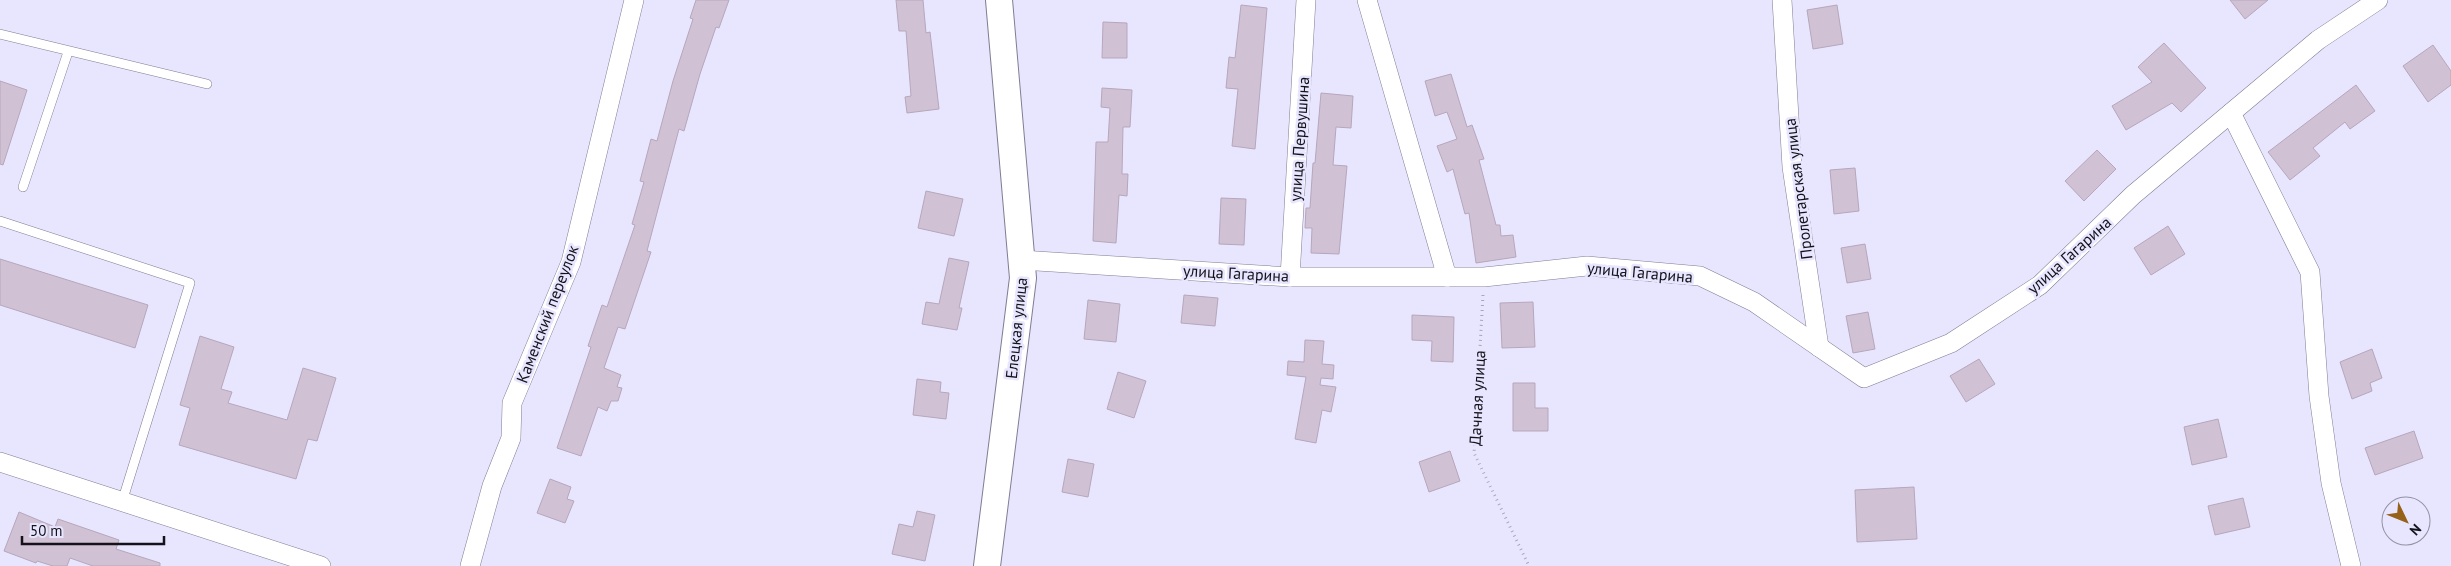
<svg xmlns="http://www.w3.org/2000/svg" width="2451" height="566" font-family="'PT Sans',sans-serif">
<rect width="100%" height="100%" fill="#e8e6fe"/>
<g fill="#d0c1d5" stroke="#b6a7bb">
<polygon points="696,0 729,0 719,28 716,27 700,74 684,131 679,129 647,251 651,252 625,329 618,327 604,368 621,375 617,387 622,388 618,401 611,401 607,411 598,407 581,456 557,448 591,347 588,346 602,305 607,307 635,225 632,224 644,182 640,181 651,139 657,141 673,81 693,19 690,18"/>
<polygon points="896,0 923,0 926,33 930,32 939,109 907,113 905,97 911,96 906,31 899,31"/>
<polygon points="2230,0 2268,0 2245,19"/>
<polygon points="1241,5 1267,8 1255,149 1232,146 1238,89 1226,88 1229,57 1235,58"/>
<polygon points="1837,5 1843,44 1813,49 1807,10"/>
<polygon points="1103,22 1127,23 1127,58 1102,58"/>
<polygon points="2164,43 2206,88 2181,112 2172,103 2126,130 2112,106 2152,82 2138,67"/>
<polygon points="2433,45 2451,71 2451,85 2428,102 2403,66"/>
<polygon points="1451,74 1467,127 1472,125 1484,159 1479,160 1496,225 1500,225 1501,236 1513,235 1516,257 1476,263 1469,213 1465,214 1453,169 1447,172 1437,146 1457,139 1447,112 1435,116 1425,81"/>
<polygon points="0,81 27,90 3,165 0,164"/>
<polygon points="2356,85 2375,111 2350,129 2345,122 2313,148 2320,156 2290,180 2268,152"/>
<polygon points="1102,88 1132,90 1130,127 1123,127 1122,174 1128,174 1127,196 1119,195 1116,243 1093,241 1096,142 1108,142 1110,108 1101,107"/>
<polygon points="1321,93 1353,96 1351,128 1336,127 1333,165 1347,166 1339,254 1311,253 1312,228 1305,228 1306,208 1310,208 1313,163 1315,163"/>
<polygon points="2097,150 2116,169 2084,201 2065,181"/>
<polygon points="1855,168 1859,211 1834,214 1830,170"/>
<polygon points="926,191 963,199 954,236 918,228"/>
<polygon points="1221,198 1246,199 1244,245 1219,244"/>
<polygon points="2168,226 2185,254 2151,275 2134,248"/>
<polygon points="1865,244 1871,279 1847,283 1841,248"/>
<polygon points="949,258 969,262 959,308 962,308 957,330 922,324 926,302 939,304"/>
<polygon points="0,259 148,305 135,348 0,305"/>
<polygon points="1184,295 1218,298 1215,326 1181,323"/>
<polygon points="1088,300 1120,304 1116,342 1084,339"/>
<polygon points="1533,302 1535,347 1502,348 1500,303"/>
<polygon points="1868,312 1875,349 1853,353 1846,316"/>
<polygon points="1412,315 1454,317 1453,362 1431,361 1432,341 1412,340"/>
<polygon points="200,336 234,347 221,389 232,392 228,403 287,420 303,368 336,378 317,441 308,439 296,479 179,445 190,408 180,405"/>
<polygon points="1305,340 1324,341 1322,364 1334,365 1333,379 1321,378 1320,385 1336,387 1331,412 1322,410 1316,443 1295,439 1306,377 1287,375 1288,361 1304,362"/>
<polygon points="2372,349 2382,378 2370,383 2372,391 2352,399 2340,362"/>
<polygon points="1979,359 1995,384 1966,402 1950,376"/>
<polygon points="1118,372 1146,381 1134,418 1107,409"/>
<polygon points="917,379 941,382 940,392 949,393 946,419 913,415"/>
<polygon points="1513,383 1535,383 1535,408 1548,408 1548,431 1513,431"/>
<polygon points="2218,419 2227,457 2192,465 2184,427"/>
<polygon points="2414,431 2423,458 2375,475 2365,448"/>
<polygon points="1450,451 1460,481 1429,492 1419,462"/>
<polygon points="1068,459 1094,464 1088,497 1062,492"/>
<polygon points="550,479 571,487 567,499 574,501 565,523 537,513"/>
<polygon points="1914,487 1917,539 1857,542 1855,490"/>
<polygon points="2243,498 2250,527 2215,535 2208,506"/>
<polygon points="917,511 935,515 925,561 892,554 899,524 913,527"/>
<polygon points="19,512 55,527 58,519 119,540 116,549 160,563 160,566 93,566 70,558 67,566 53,566 37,561 36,563 4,551"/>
</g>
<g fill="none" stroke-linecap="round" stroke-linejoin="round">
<defs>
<g id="lane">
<polyline points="0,34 207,84"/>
<polyline points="23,187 68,52"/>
<polyline points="0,221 190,283 122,502"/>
</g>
<g id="street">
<polyline points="1367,0 1447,277"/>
<polyline points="1782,0 1792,167 1819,347"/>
<polyline points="2231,113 2310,272 2319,396 2331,483 2351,566"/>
<polyline points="1021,260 1290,277 1484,277 1587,266 1700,276 1754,302 1864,378 1951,343 2040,285 2133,195 2318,40 2378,0"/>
<polyline points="1290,277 1306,0"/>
<polyline points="0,462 321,566"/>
<polyline points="470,566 492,486 511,438 512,403 571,262 634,0"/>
</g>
<polyline id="secondary" points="987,566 1023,278 999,0"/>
</defs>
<use href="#lane" stroke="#7f7d92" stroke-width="10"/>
<use href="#street" stroke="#7f7d92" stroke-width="20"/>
<use href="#secondary" stroke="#7f7d92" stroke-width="28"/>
<polyline stroke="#a7a6b9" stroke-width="3" stroke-dasharray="1 4" stroke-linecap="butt" points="1483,295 1474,453 1529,566"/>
<use href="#lane" stroke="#fff" stroke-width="9"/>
<use href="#street" stroke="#fff" stroke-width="19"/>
<use href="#secondary" stroke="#fff" stroke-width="26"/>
</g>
<g text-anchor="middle" stroke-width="5" stroke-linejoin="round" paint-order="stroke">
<g font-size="16" fill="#13121a" stroke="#e8e6fe">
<text transform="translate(1299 139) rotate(-86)" y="6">улица Первушина</text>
<text transform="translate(1798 189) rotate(-97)" y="6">Пролетарская улица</text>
<text transform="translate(2069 255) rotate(-42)" y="6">улица Гагарина</text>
<text transform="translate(1640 272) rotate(5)" y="6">улица Гагарина</text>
<text transform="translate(1236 273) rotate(3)" y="6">улица Гагарина</text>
<text transform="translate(547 314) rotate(-69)" y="6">Каменский переулок</text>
<text transform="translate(1016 328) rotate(-84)" y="6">Елецкая улица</text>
<text transform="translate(1477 398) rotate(-87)" y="6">Дачная улица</text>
</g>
</g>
<g transform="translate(2406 521) rotate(133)"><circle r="24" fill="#e8e6fe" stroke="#9391a3"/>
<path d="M0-4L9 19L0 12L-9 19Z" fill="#966118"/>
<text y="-8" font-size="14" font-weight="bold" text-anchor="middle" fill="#13121a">N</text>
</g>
<path d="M22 536v8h142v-8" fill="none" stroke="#13121a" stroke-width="2.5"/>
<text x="30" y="536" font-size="15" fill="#13121a" stroke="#e8e6fe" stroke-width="4" paint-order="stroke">50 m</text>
</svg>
